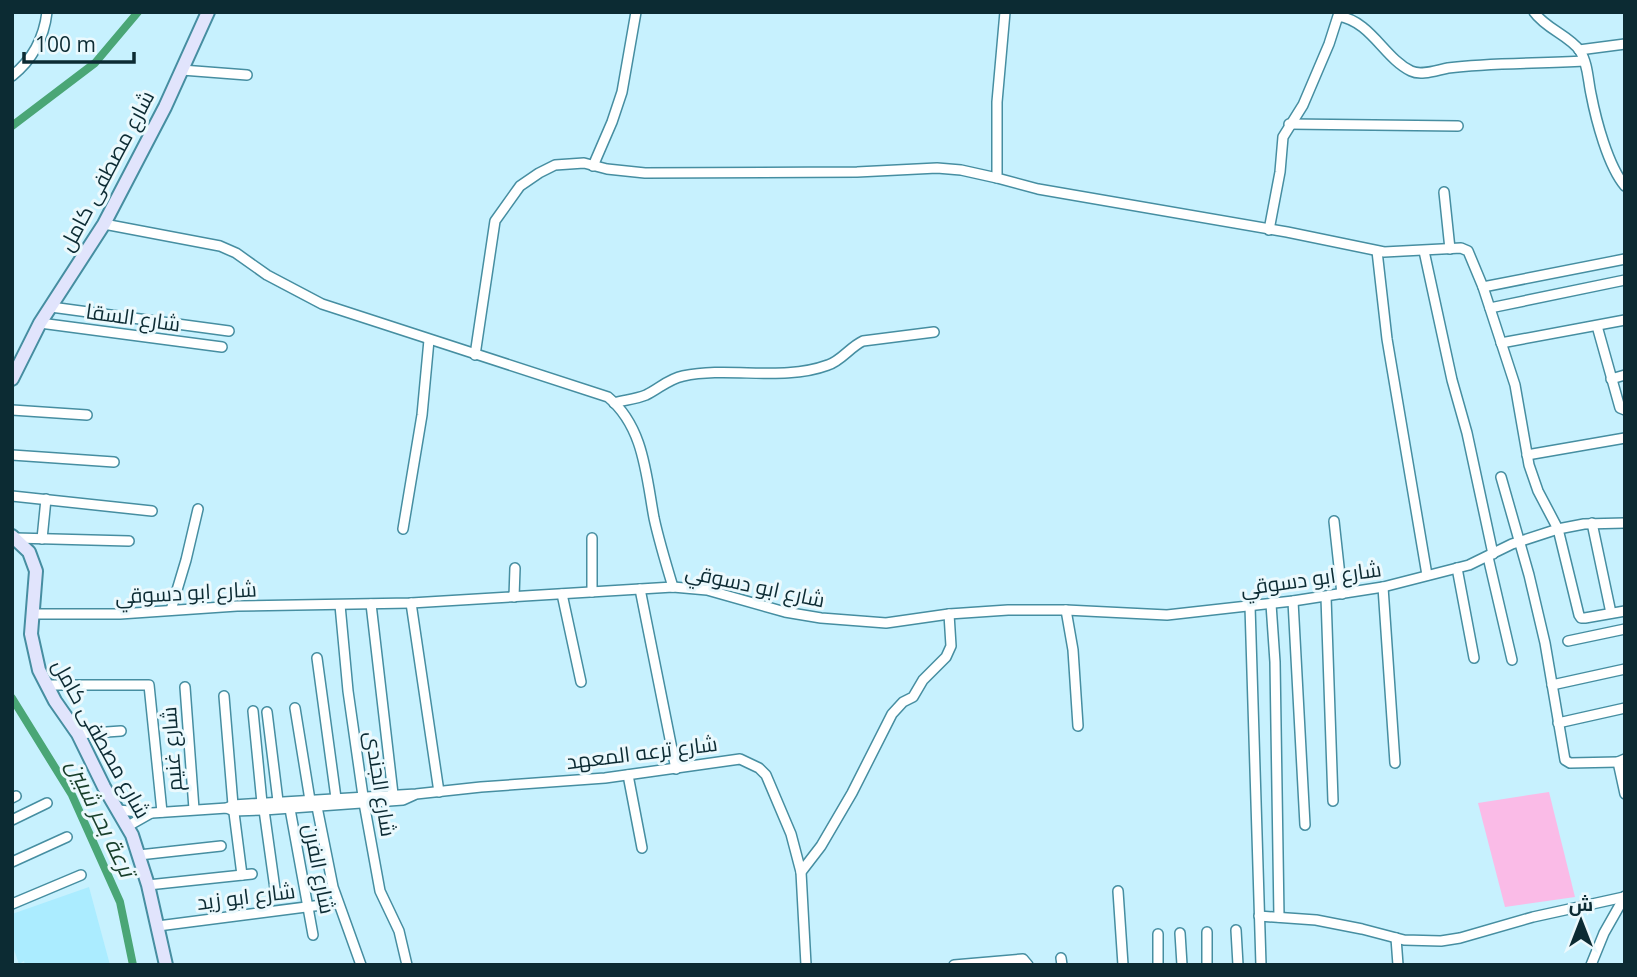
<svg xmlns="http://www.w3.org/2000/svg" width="1637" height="977" font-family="'Open Sans',Cairo,sans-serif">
<rect width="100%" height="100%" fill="#c7f1fe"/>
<polygon fill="#abecff" points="89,887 110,965 25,965 24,961 19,964 12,944 12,914"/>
<polygon fill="#fabbe7" points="1549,792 1575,897 1505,907 1478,803"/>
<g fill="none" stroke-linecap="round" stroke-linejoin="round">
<g stroke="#4aa676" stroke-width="8">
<polyline points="12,126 95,63 138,12"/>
<polyline points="12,698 72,795 120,902 133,965"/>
</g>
<defs>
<g id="minor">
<polyline points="1005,12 997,102 997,178 1038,189 1287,232 1384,252 1461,248 1468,251 1483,287 1515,385 1529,465 1538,491 1558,529 1579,615 1581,618 1585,618 1625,611"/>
<path d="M 1534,12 C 1546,29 1570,36 1580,51 C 1588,63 1588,81 1591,94 C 1596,120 1608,166 1625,186"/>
<polyline points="1579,50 1625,44"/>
<polyline points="182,70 247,75"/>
<path d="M 12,76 C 32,60 44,38 47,12"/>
<polyline points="1289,124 1458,126"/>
<polyline points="593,166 612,122 622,92 636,12"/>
<polyline points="1444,192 1450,249"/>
<path d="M 104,224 L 220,246 L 236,253 L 267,275 L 322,304 L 608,397 C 644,427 646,475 654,518 C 659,541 666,564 673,587"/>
<path d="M 1269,230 L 1280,172 L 1283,137 L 1303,105 L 1329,44 L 1338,16 C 1371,21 1384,58 1411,71 C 1421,76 1437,70 1448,68 C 1493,62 1540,64 1584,61"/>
<polyline points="1377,251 1387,339 1427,575"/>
<polyline points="1424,251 1452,380 1467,433 1493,554"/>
<polyline points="1483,287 1625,259"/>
<polyline points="51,307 229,331"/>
<polyline points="1490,308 1625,280"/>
<polyline points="40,323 222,347"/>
<polyline points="1597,326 1620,408 1625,410"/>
<polyline points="1501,343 1625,320"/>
<polyline points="475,355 495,221 520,186 539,173 555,165 584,163 607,169 645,173 857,172 937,168 961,170 997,178"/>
<polyline points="1611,379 1625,375"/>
<path d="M 614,403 C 625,400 636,399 646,395 C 659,389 668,379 683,376 C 730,366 782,382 828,365 C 841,361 850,347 863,341 L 934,332"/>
<polyline points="12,410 87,415"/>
<polyline points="12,455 114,462"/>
<polyline points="1527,455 1625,438"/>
<polyline points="1501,477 1529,575 1545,643 1565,760 1570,763 1618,762"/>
<polyline points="12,496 152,511"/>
<polyline points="1334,521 1342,594"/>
<polyline points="1592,523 1611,613"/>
<polyline points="403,529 422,415 429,340"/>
<polyline points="15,538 129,541"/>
<polyline points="592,538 592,592"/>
<polyline points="42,539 46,499"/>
<polyline points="1488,557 1512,660"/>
<polyline points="1457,568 1474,658"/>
<polyline points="1383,587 1395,763"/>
<polyline points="640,589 676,769"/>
<polyline points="562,594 581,682"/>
<polyline points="514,597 515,568"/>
<polyline points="1326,597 1333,801"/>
<polyline points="1293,601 1305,825"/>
<polyline points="411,603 439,792"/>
<polyline points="371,604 393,794"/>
<polyline points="1271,604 1275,662 1279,917"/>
<polyline points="340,605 348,691 364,803 380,891 399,931 407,965"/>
<polyline points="1250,606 1261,965"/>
<polyline points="171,610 186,560 198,509"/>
<polyline points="1066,610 1073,650 1078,726"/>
<polyline points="32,614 120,614 237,606 411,603 673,587 707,590 785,612 821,618 886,623 949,614 1008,610 1066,610 1167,615 1293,601 1383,587 1469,565 1512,544 1558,529 1584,524 1625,523"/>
<polyline points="1568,641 1625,629"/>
<polyline points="317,658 336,798"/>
<polyline points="46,685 149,685 162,812"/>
<polyline points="1552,685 1625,669"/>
<polyline points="185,687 194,809"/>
<polyline points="224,696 233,805 242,875"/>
<polyline points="295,708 310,800"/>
<polyline points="253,711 262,803"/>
<polyline points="267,712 278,801"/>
<polyline points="1558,723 1625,708"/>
<polyline points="78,734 121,731"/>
<polyline points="1625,759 1618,762 1625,794"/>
<polyline points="628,775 642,848"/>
<polyline points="12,798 16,796"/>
<polyline points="317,807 333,887 361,965"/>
<polyline points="227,808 233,805 416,794 481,787 605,778 740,759 759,768 766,775 791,834 801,872"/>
<polyline points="290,809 313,935"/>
<polyline points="118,810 152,813 227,808 234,811 264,810 403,800 414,795"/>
<polyline points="264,810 275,889"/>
<polyline points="12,820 47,803"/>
<polyline points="128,826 151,813"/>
<polyline points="139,855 221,846"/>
<polyline points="12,862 67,837"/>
<polyline points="148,885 252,874"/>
<polyline points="1118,891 1123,965"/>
<polyline points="12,904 81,875"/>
<polyline points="1259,916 1316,920 1362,929 1404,940 1441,941 1460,938 1533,917 1624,897"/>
<polyline points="158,926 337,903"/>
<polyline points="1236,930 1238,965"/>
<polyline points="1207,932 1207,965"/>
<polyline points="1180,933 1182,965"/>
<polyline points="1158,934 1158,965"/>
<polyline points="1396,938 1398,965"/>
<polyline points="1061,958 1062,965"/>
<polyline points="806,965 801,872 821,846 852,793 892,714 903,702 913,697 923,680 946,657 951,646 949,614"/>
<polyline points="954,965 1023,959 1028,965"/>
<polyline points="1591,965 1604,933 1625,896"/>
</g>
<g id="secondary">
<polyline points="12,379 40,323 104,224 165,107 208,12"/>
<polyline points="12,536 29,552 36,571 31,634 39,670 55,701 78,734 104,787 132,835 148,885 166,965"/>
</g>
</defs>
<use href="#minor" stroke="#468ea1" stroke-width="12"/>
<use href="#secondary" stroke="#468ea1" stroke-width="16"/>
<use href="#minor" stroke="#fff" stroke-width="9"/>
<use href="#secondary" stroke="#e1e4fc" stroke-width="12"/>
</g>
<g text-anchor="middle" stroke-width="6" stroke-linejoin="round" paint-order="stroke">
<g font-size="21" fill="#0c2b33" stroke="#ebf9fd">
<text transform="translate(107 171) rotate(-62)" y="7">شارع مصطفى كامل</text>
<text transform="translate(133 318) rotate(8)" y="7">شارع السقا</text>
<text transform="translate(1311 579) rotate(-8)" y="7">شارع ابو دسوقي</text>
<text transform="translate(755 586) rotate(12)" y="7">شارع ابو دسوقي</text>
<text transform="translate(186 593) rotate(-3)" y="7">شارع ابو دسوقي</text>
<text transform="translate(101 739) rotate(61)" y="7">شارع مصطفى كامل</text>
<text transform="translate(172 749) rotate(-94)" y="7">شارع غنيم</text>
<text transform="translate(642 753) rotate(-7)" y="7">شارع ترعه المعهد</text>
<text transform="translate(380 784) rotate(81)" y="7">شارع الجندى</text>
<text transform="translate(319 869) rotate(79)" y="7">شارع الفرن</text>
<text transform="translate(246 897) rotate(-7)" y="7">شارع ابو زيد</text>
</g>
<g font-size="23" font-style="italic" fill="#183f2b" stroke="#ebf9fd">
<text transform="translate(101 818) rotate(64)" y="8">ترعة بحر شبين</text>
</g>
</g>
<rect width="1637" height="977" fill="none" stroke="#0c2b33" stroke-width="28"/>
<g transform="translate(1581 921)" stroke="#ebf9fd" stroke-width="5" paint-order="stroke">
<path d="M0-5L12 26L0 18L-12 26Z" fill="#0c2b33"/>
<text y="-10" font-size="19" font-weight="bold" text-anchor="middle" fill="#0c2b33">ش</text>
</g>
<path d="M24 52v10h110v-10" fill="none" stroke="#0c2b33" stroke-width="3.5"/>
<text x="35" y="52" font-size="21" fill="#0c2b33" stroke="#ebf9fd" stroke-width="5" paint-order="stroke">100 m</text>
</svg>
